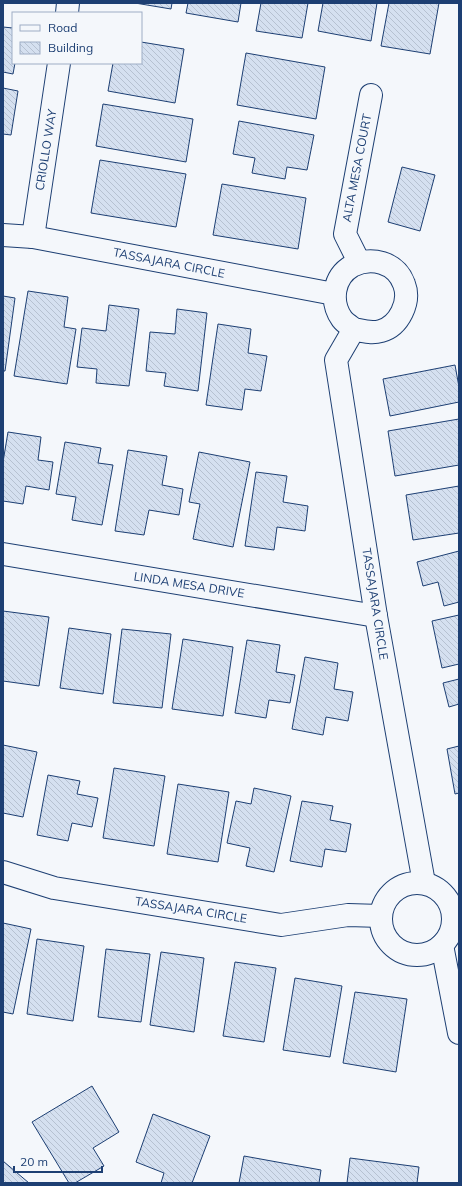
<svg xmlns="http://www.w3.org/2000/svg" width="462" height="1186" font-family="Mulish,sans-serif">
<defs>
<pattern id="building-back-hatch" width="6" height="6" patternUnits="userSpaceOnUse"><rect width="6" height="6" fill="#d5e0f0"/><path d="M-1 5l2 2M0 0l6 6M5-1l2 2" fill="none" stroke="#b6c1d1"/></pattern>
</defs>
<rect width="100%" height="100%" fill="#f4f7fb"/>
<g fill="url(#building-back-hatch)" stroke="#1d3f73">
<polygon points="135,3 172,3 171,9"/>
<polygon points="188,3 241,3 238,22 186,13"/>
<polygon points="261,3 308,3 302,38 256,31"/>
<polygon points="323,3 377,3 371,41 318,31"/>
<polygon points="389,3 439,3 430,54 381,46"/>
<polygon points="3,27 13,28 13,63 15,63 13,74 3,72"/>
<polygon points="141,42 184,49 175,103 108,91 113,63 141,63"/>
<polygon points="246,53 325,67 316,119 237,105"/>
<polygon points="3,88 18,91 11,135 3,134"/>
<polygon points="103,104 193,119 186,162 96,146"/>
<polygon points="239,121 314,135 307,170 287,167 285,179 252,173 255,158 233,154"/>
<polygon points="100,160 186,174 176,227 91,213"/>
<polygon points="402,167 435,175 420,231 388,222"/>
<polygon points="222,184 306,198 298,249 213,235"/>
<polygon points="28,291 68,297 64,327 76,329 67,384 14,376"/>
<polygon points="3,296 15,298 5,371 3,371"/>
<polygon points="109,305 139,309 129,386 96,383 97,369 77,367 82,328 106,331"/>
<polygon points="177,309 207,313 198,391 164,386 166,373 146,371 150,332 175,334"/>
<polygon points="218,324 251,329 248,353 267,356 261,391 245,389 242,410 206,405"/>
<polygon points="455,365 459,387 459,402 390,416 383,379"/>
<polygon points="459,419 459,465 395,476 388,431"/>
<polygon points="8,432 41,437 38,460 53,462 49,490 26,486 23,504 3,501 3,462"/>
<polygon points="65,442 101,448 98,463 113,465 102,525 72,520 76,497 56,494"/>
<polygon points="128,450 167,456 162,485 183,489 179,515 149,510 144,535 115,531"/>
<polygon points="199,452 250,462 233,547 193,539 200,504 189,502"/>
<polygon points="256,472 287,476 283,502 308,506 305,531 277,527 274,550 245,546"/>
<polygon points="459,486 459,533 413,540 406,495"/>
<polygon points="459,551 459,602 444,606 438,582 423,586 417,562"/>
<polygon points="3,611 49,617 39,686 3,681"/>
<polygon points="459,615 459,664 442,668 432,621"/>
<polygon points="69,628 111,634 103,694 60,688"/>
<polygon points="122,629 171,634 162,708 113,703"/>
<polygon points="183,639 233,647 223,716 172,709"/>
<polygon points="247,640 280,645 276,672 295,675 290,703 269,700 266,718 235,713"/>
<polygon points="305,657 338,663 334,689 353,692 348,721 326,717 323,735 292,729"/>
<polygon points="459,679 459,704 449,707 443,683"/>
<polygon points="3,745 37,752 23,817 3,813"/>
<polygon points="459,746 459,793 455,794 447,749"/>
<polygon points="114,768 165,776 154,846 103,838"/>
<polygon points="48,775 80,781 77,794 98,798 92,827 72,823 68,841 37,835"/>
<polygon points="178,784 229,792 218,862 167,854"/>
<polygon points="254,788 291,796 274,872 246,866 250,848 227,843 236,801 251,804"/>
<polygon points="302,801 333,806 330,820 351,824 346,852 325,849 322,867 290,861"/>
<polygon points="3,923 31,929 13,1014 3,1012"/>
<polygon points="37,939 84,946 73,1021 27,1014"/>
<polygon points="106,949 150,954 141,1022 98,1017"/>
<polygon points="161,952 204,958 194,1032 150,1025"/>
<polygon points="235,962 276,968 264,1042 223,1036"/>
<polygon points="295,978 342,986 330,1057 283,1050"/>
<polygon points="355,992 407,999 396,1072 343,1063"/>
<polygon points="92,1086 119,1132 93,1148 104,1166 75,1183 69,1183 32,1122"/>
<polygon points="153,1114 210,1136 192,1183 161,1183 164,1173 136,1162"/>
<polygon points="244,1156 321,1170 319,1183 239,1183"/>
<polygon points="350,1158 419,1167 417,1183 347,1183"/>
<polygon points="3,1161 29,1183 3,1183"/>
</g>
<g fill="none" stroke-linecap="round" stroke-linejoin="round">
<defs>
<g id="minor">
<polyline points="67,13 68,3"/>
<polyline points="3,235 33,237 334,294"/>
<polyline points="33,237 59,63"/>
<polyline points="359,262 345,234 371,95"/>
<path d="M 354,329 C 363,331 371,334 381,331 C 399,326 411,302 404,284 C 396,262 371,256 352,266 C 333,277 330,302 342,319 C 345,323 350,326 354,329 L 336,360 L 376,616 L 424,883"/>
<polyline points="3,554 376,616"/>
<polyline points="3,872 54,888 281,925 348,915 381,916"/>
<circle cx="417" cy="919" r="36"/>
<polyline points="442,945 459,1033"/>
</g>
</defs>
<use href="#minor" stroke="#1d3f73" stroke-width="24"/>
<use href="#minor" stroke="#f4f7fb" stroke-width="22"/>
</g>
<g text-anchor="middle" stroke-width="3" stroke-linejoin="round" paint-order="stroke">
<g font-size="12" fill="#1d3f73" stroke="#f4f7fb">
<text transform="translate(46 150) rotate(-81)" y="4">CRIOLLO WAY</text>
<text transform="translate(357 168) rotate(-79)" y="4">ALTA MESA COURT</text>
<text transform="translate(169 263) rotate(11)" y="4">TASSAJARA CIRCLE</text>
<text transform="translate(189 585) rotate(9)" y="4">LINDA MESA DRIVE</text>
<text transform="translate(375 604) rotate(81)" y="4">TASSAJARA CIRCLE</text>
<text transform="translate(191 910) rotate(9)" y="4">TASSAJARA CIRCLE</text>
</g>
</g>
<rect width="462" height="1186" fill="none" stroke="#1d3f73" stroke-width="8"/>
<rect x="12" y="12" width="130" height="52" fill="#f4f7fb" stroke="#9eadc5"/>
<rect x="20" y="25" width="20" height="6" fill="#f4f7fb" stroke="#9eadc5"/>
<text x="48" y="32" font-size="12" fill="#1d3f73">Road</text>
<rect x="20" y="42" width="20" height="12" fill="url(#building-back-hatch)" stroke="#9eadc5"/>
<text x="48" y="52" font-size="12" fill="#1d3f73">Building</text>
<path d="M14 1166v6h88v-6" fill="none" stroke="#1d3f73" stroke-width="2"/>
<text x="20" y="1166" font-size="12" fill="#1d3f73" stroke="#f4f7fb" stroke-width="3" paint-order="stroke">20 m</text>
</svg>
